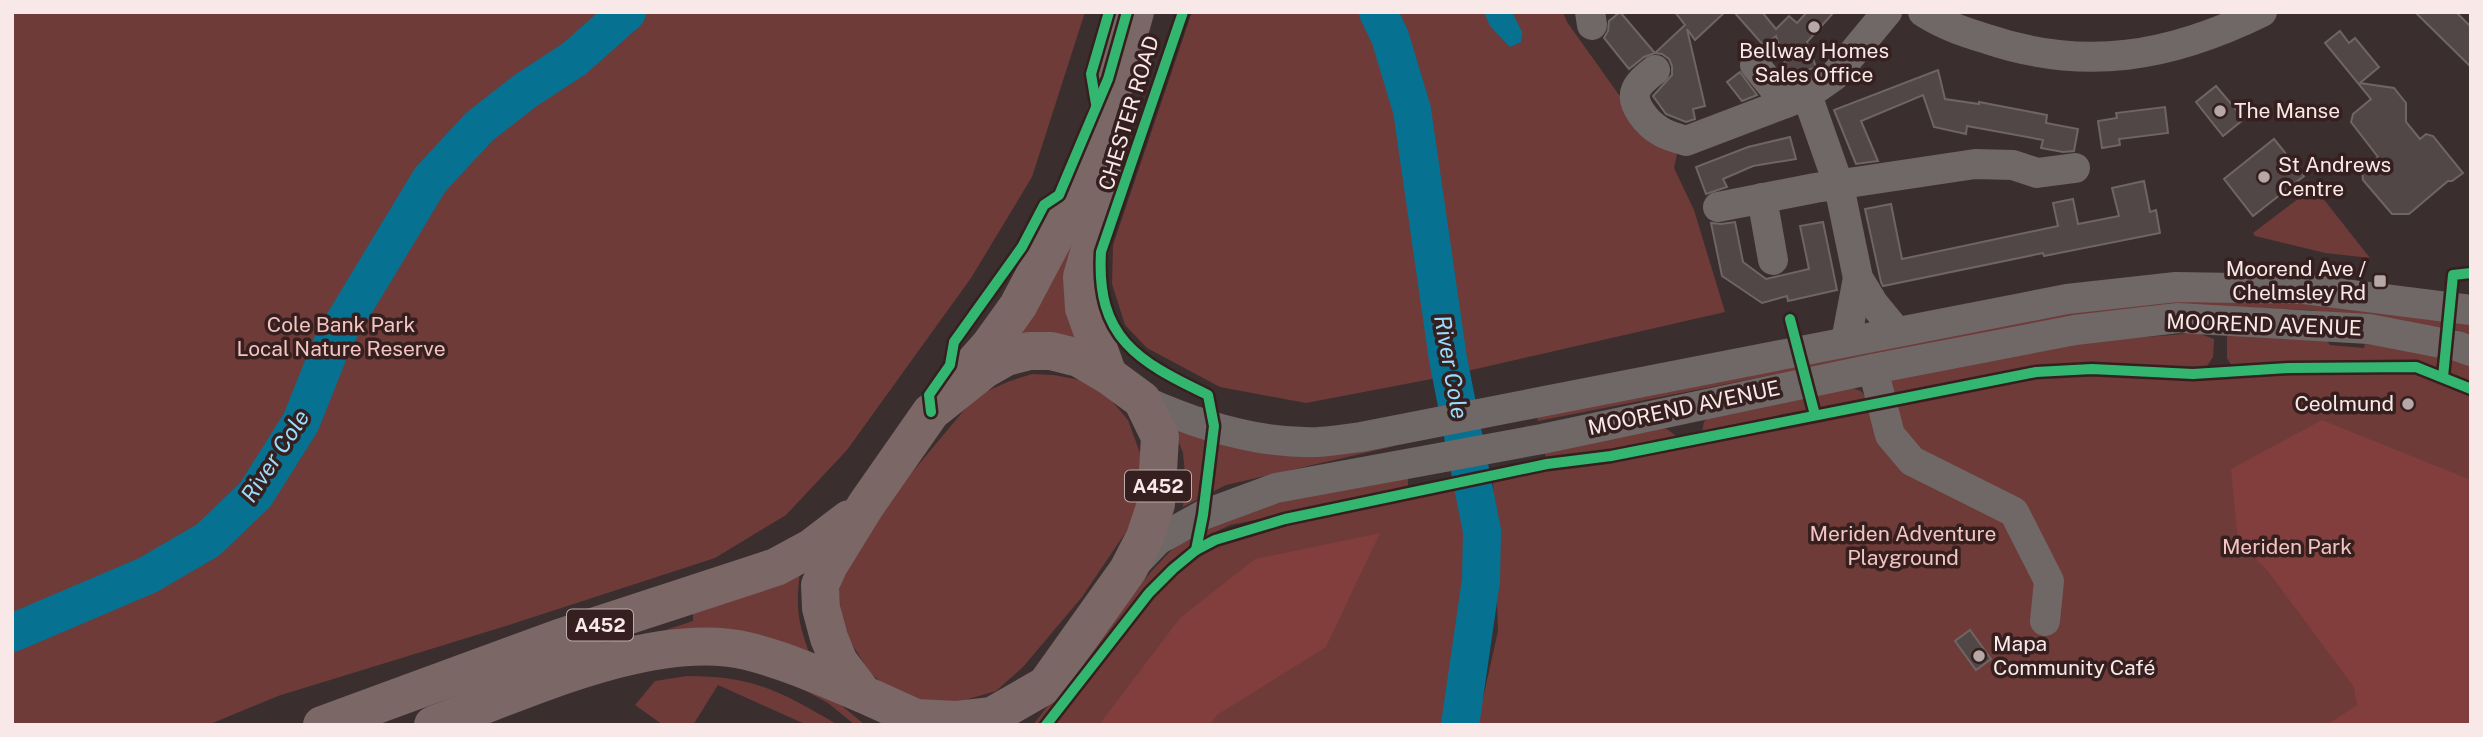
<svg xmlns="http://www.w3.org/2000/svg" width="2483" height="737" font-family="'Public Sans',sans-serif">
<rect width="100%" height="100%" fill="#3a2f2e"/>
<g fill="#6e3b39">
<polygon points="12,12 1085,12 1032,177 971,278 847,450 786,515 715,558 509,625 278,696 208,725 12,725"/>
<polygon points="1192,12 1563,12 1567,22 1644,130 1678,149 1674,168 1694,210 1725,312 1437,378 1306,403 1220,387 1147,348 1125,325 1112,284 1113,245"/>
<polygon points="2314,187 2370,258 2325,253 2255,236 2253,233"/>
<path d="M 1079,201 L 1082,342 C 1058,330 1044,332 1018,334 Z"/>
<polygon points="2169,299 2307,301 2471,322 2471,335 2457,330 2310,310 2190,306 1833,363 1538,421 1536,414 2090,309"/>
<polygon points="2198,333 2214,339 2213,357 2207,366 2185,368 2076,365 2047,367 1885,397 1888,385 1893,377 2093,341"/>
<polygon points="2227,333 2326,339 2330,345 2364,348 2365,342 2471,360 2471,382 2436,367 2384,361 2232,366 2227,358"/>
<polygon points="2416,367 2471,389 2471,725 1477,725 1498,631 1493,481 1599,458 1547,464 1544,448 1655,426 1667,429 1684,442 2036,372 2092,369 2193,374 2289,368"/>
<polygon points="1032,374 1054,375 1080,380 1106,394 1128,420 1140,453 1143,485 1134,520 1082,597 1023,667 996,691 958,702 918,700 892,691 870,673 842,628 839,591 843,567 909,476 976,396 1010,381"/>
<polygon points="1850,387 1861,391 1868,400 1702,432 1704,422 1709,416"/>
<polygon points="1171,421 1292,455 1395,446 1226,485 1183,507 1185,474 1183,453"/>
<polygon points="1408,476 1408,490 1230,525 1203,538 1208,524 1242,509"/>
<polygon points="1462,487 1471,574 1458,636 1446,725 1046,725 1149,593 1173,569 1196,550 1235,532 1285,519 1411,494 1412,498"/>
<polygon points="1197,530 1191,548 1172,560 1146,587 1038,725 1033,725 1149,574 1175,546"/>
<path d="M 801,566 C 795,604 797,622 811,657 L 647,636 L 693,621 L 693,611 Z"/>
<path d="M 687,676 C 754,676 782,692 838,725 L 807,725 L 718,685 L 693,725 L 663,725 L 635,705 L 655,681 Z"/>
<polygon points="793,684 829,695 865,725 855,725 828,703"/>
</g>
<g fill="#813e3c">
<polygon points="2322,420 2471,480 2471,725 2327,725 2357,705 2354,687 2267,570 2238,542 2231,469"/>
<polygon points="1380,533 1326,647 1217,715 1210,725 1099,725 1180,618 1255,559"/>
</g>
<polygon fill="#077192" points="1484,12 1512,12 1522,32 1521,42 1510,47 1490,26"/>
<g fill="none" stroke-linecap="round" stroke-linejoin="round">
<g stroke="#077192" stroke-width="38">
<polyline points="1378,12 1390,37 1412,110 1448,359 1482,531 1481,580 1460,725"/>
<polyline points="12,633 148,575 208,540 255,495 301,422 334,339 430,180 479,127 525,91 574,59 627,12"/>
</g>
</g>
<g fill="#504746" stroke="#6f6564" stroke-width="2">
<polygon points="1620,12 1655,53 1644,57 1629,69 1604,38 1608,31 1609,21"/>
<polygon points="1675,12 1725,12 1695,40 1687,29 1705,106 1693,109 1695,119 1686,122 1666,114 1653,96 1672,75 1672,66 1669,59 1662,54 1655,53 1685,25"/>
<polygon points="1734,12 1762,12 1776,29 1789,16 1797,23 1807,12 1834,12 1807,42 1816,67 1789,77 1776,36 1764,46"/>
<polygon points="2415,12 2456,12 2471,27 2471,67"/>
<polygon points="2340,31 2349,43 2355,38 2379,67 2360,83 2394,88 2406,103 2406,122 2420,139 2426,134 2433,136 2463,173 2452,181 2448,181 2409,214 2392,214 2363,180 2362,170 2378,157 2351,122 2353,114 2371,99 2325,43"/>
<polygon points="1938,70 1945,99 1979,104 1979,102 2047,115 2046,123 2078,129 2074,151 2063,152 2041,148 2043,140 1967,126 1966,134 1934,127 1923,95 1861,121 1878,161 1856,164 1834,110"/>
<polygon points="1740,72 1757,95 1742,101 1727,82"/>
<polygon points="2216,86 2244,119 2223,136 2196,102"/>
<polygon points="2165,107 2168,133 2119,139 2120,145 2102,148 2098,121 2117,118 2116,113"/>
<polygon points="1790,137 1796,159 1753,166 1723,179 1727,187 1706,194 1696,167 1748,147"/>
<polygon points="2274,139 2304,176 2253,216 2224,179"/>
<polygon points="2144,181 2150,212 2156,210 2160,233 2044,256 2043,253 1883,286 1881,282 1865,209 1891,204 1902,259 2058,226 2053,203 2073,199 2078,224 2119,216 2112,188"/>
<polygon points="1735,222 1743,262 1766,279 1809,269 1800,226 1823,222 1837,290 1788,301 1787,296 1762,303 1722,276 1711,223 1721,224"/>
<polygon points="1970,630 1991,659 1976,670 1955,641"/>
</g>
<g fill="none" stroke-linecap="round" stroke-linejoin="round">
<g stroke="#706767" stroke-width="30">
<polyline points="1590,12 1592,25"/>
<path d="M 1923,12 C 1943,25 1964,32 1987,39 C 2085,72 2170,57 2262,12"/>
<polyline points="1755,65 1786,103"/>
<path d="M 1655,70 C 1648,76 1639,82 1636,90 C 1630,104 1648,124 1660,131 C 1667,136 1678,138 1686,141 L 1807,95 L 1834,76 L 1887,12"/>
<polyline points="1807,95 1839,186 1858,278 1873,303 1896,331"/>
<polyline points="1762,198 1773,260"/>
<polyline points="1718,207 1815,188 1975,164 2013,165 2037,173 2075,168"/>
<polyline points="1846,341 1858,278"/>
<polyline points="1873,369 1890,435 1912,461 2014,512 2049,581 2045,621"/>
<path d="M 1142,400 C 1197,425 1258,444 1318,442 C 1333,441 1347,439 1361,437 L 2067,299 L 2176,287 L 2304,289 L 2471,310"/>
<polyline points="1136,563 1158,540 1203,515 1276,488 1542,439 1873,369 2075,330 2178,318 2369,329 2457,346 2471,351"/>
</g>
<g stroke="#7b6766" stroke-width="38">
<polygon points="1029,351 1051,351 1079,358 1108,375 1142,400 1160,437 1156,504 1145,537 1128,570 1046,685 992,716 957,720 916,718 863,694 839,662 829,638 821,608 820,585 829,565 866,505 931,412 985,369 1006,357"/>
<polyline points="967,371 990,345 1018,306 1079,191 1107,110 1135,12"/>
<polyline points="1108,375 1084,308 1082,277 1116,158"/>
<polyline points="322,725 559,638 776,567 811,548 849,519"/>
<path d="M 433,725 C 521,692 654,629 747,651 C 787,661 825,678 863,694"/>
</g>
<defs>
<g id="cycleway">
<path d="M 1183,12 L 1101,252 C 1096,338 1137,361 1208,395 L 1214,426 L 1203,515 L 1196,550"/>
<polyline points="1096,104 1091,74 1109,12"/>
<polyline points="1790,319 1815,415"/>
<polyline points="2443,377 2453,275 2471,273"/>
<polyline points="931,412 929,395 950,365 954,342 1022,247 1044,205 1059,195 1108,79 1127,12"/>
<polyline points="1046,725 1149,593 1173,569 1196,550 1215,540 1285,519 1547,464 1611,456 2036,372 2092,369 2193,374 2289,368 2416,367 2471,389"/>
</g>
</defs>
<use href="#cycleway" stroke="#35201f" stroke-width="15"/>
<use href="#cycleway" stroke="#33b770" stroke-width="10"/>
</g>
<g fill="#b6a8a7" stroke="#35201f" stroke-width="2.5">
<circle cx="1814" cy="27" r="7"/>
<circle cx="2220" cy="111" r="7"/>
<circle cx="2264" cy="177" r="7"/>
<rect x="2373" y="274" width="14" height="14" rx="3.5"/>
<circle cx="2408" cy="404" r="7"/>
<circle cx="1979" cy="656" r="7"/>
</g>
<g text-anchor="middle" stroke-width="7" stroke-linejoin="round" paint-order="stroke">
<g fill="#35201f" stroke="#beadac" stroke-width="2">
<rect x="1125" y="470.5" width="66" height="31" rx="5"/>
<rect x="567" y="609.5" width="66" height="31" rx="5"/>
</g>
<g font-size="19" font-weight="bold" fill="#f8e9e8">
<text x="1158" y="493">A452</text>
<text x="600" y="632">A452</text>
</g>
<g font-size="21" fill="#f8e9e8" stroke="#35201f" text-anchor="start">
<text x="1814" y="58" text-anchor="middle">Bellway Homes<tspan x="1814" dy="24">Sales Office</tspan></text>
<text x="2234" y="118">The Manse</text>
<text x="2278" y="172">St Andrews<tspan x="2278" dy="24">Centre</tspan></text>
<text x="2366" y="276" text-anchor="end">Moorend Ave /<tspan x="2366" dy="24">Chelmsley Rd</tspan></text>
<text x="2394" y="411" text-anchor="end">Ceolmund</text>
<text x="1993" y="651">Mapa<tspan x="1993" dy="24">Community Café</tspan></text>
</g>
<g font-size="21" fill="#f8e9e8" stroke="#35201f">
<text transform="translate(1129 113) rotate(-73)" y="7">CHESTER ROAD</text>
<text transform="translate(2264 325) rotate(2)" y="7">MOOREND AVENUE</text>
<text transform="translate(1684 408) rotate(-12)" y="7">MOOREND AVENUE</text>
</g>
<g font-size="21" fill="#f3c4c1" stroke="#35201f">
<text x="341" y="332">Cole Bank Park<tspan x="341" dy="24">Local Nature Reserve</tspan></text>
<text x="1903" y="541">Meriden Adventure<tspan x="1903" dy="24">Playground</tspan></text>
<text x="2287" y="554">Meriden Park</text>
</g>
<g font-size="23" font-style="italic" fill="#99dcfc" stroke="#35201f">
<text transform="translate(1451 367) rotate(80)" y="8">River Cole</text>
<text transform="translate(275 456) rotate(-57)" y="8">River Cole</text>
</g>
</g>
<rect width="2483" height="737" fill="none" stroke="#f8e9e8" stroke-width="28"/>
</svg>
